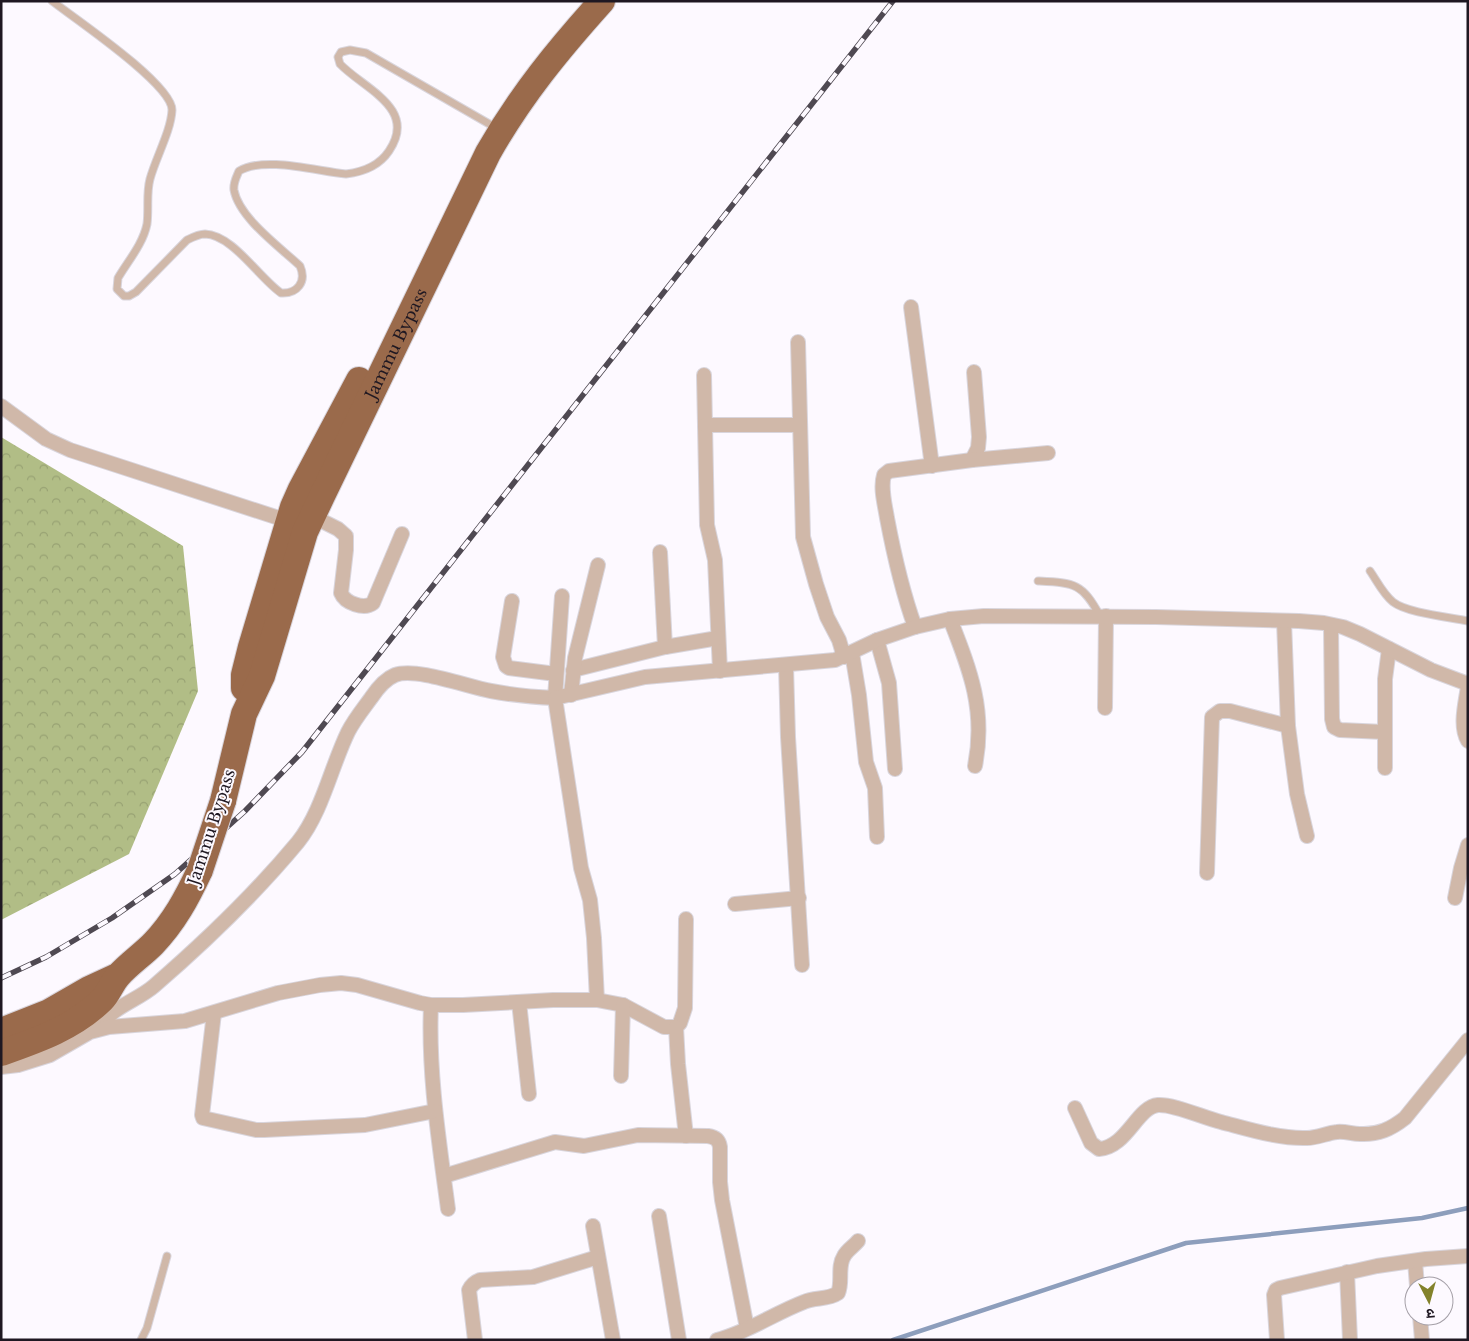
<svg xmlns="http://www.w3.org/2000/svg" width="1469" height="1341" font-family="'Libre Baskerville','Noto Sans Devanagari',serif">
<defs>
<pattern id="forest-crowns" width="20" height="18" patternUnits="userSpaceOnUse" patternTransform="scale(1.25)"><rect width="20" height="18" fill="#b1bd86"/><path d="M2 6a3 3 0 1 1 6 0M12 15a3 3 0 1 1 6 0" fill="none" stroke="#98a273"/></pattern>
</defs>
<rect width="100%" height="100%" fill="#fdf9ff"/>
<polygon fill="url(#forest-crowns)" points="1,437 183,546 198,691 129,854 1,920"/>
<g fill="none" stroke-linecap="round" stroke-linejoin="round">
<polyline stroke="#8d9ebc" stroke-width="4.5" points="893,1340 1186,1243 1422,1218 1468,1208"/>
<defs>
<g id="lane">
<path d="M 52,1 C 74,18 172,84 172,110 C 171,131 156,157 150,179 C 146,194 149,209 147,224 C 143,244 128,261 118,278 L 117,289 L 124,296 L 129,296 L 136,292 L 187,240 C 193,237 199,234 205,234 C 233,235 259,278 281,293 C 297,294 307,282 300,266 C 281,248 239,218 234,190 C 233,183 236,178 239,171 C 264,156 316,171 346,174 C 363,172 379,166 389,151 C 418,108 364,89 340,64 L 338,57 L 341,52 L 350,50 L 366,53 L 498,129"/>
<path d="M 1370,571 C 1377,581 1383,594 1393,602 C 1407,613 1449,617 1468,621"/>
<path d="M 1038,581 C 1075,583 1082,583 1100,616"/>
<polyline points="141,1340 147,1328 167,1256"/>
</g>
<g id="street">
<polyline points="911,307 932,466"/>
<polyline points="798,342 803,537 816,584 827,617 839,640 844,657"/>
<polyline points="704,375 707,525 715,560 720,671"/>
<polyline points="1,406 46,439 70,450 288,521"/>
<polyline points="705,425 799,425"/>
<polyline points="972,460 978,448 979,437 974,372"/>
<path d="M 312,516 L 338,529 L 346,536 L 346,550 L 341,593 C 345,603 364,610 373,603 L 402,534"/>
<polyline points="660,552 665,647"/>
<polyline points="512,601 503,657 506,666 509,668 556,674"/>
<path d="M 950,619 C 970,670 986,710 975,766"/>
<polyline points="1284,621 1288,726 1297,794 1307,836"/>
<polyline points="1331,625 1332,719 1334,727 1340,730 1384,732"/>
<path d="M 915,627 C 902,591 894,555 887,518 C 885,505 880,488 884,475 L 889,471 L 972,460 L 1048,453"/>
<polyline points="877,640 889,683 895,769"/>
<polyline points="852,653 859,695 866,762 875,788 877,837"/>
<polyline points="786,666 788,737 802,965"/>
<polyline points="573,670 665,647 718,638"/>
<path d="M 1468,686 C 1466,702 1459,726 1468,741"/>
<polyline points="571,695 575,658 598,565"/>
<polyline points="1105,708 1106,616"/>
<polyline points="1385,768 1385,679 1389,649"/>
<polyline points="1207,873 1212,717 1220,711 1230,711 1288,726"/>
<polyline points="1455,898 1461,868 1468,845"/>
<polyline points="735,904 799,898"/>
<polyline points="597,1000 623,1005 664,1027 676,1027 680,1023 685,1008 686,919"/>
<polyline points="519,1002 529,1094"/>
<path d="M 431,1005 C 428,1073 439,1141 448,1209"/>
<polyline points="214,1013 202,1115 203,1118 256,1130 264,1130 365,1125 435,1111"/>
<polyline points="676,1027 678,1064 686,1136"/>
<path d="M 99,1029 C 110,1007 137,1001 154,986 C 206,941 255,894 298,842 C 322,812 331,767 348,732 C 354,720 363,709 371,698 C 377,689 385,679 395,675 C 416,667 468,687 491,691 C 512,695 533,697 555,698 L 562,596"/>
<polyline points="1,1067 18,1065 50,1055 90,1032 109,1027 185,1021 278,993 320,985 341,983 357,985 420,1003 431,1005 463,1005 553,1000 597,1000 594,938 590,900 581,868 555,698 645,677 835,660 877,640 915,627 950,619 984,616 1156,617 1299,621 1324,623 1343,627 1360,634 1431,670 1468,684"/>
<polyline points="621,1076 623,1005"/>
<path d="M 1075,1108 L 1091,1143 L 1099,1149 C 1127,1147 1137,1107 1158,1105 C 1174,1104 1204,1118 1221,1122 C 1248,1129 1279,1139 1307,1138 C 1317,1138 1327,1133 1337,1132 C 1345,1131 1352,1134 1360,1134 C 1378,1135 1391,1129 1405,1118 L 1468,1040"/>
<path d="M 444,1176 L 555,1142 L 584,1146 L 638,1135 L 708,1136 C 715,1137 719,1140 720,1147 L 720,1182 L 722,1200 L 747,1328"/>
<polyline points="659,1216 679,1340"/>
<polyline points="593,1226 613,1340"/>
<polyline points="1415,1261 1417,1286"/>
<polyline points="1347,1272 1350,1340"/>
<polyline points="1420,1316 1422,1340"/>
<path d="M 475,1340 L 469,1290 C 472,1284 475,1282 480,1280 L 533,1277 L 598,1257"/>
<path d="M 717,1340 C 748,1332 775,1313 804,1302 C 815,1297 828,1300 838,1293 C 843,1282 837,1267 844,1256 C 847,1250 854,1246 858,1241"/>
<polyline points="1277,1340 1274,1295 1276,1290 1280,1288 1377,1266 1426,1259 1468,1256"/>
</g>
<g id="highway">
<polyline points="244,688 244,675 251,647 293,507 301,489 359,380"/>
<path id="s1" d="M 223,801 L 244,714 L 262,676 L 305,532 L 322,496 L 488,153 C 521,95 558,50 602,1"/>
<polyline points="1,1031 49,1012 89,989 115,977"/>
<path d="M 1,1053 C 38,1040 73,1028 102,1000 C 109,993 112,982 119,975 C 129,964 142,955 153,944 C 174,922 187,898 200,870"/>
</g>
</defs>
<use href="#lane" stroke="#d9d5dc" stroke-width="9"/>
<use href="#street" stroke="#d9d5dc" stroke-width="16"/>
<use href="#highway" stroke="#d9d5dc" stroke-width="28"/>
<use href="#lane" stroke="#d0b8a9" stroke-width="7"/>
<use href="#street" stroke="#d0b8a9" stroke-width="14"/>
<use href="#highway" stroke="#9a6a4b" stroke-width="26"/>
<defs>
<polyline id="rail" points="1,978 46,957 112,918 175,874 245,811 302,752 893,1"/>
</defs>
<use href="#rail" stroke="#4f4952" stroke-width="5.5"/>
<use href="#rail" stroke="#fdf9ff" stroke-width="4" stroke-dasharray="11" stroke-linecap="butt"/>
<defs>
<polyline id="highway-bridge" points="200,870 223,801"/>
</defs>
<use href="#highway-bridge" stroke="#d9d5dc" stroke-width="28" stroke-linecap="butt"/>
<use href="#highway-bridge" stroke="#9a6a4b" stroke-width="26"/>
</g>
<g text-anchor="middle" stroke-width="4" stroke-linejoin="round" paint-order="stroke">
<g font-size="16" fill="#1f1822" stroke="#fdf9ff">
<text dy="6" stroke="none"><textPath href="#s1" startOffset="491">Jammu Bypass</textPath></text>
<text transform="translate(211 827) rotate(-72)" y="6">Jammu Bypass</text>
</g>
</g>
<rect width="1469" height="1341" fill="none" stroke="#1f1822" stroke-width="5"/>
<g transform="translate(1429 1301) rotate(174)"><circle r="24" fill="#fdf9ff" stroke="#a49fa7"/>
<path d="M0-4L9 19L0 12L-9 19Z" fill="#83822b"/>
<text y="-8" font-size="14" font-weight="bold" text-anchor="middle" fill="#1f1822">उ</text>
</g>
</svg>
